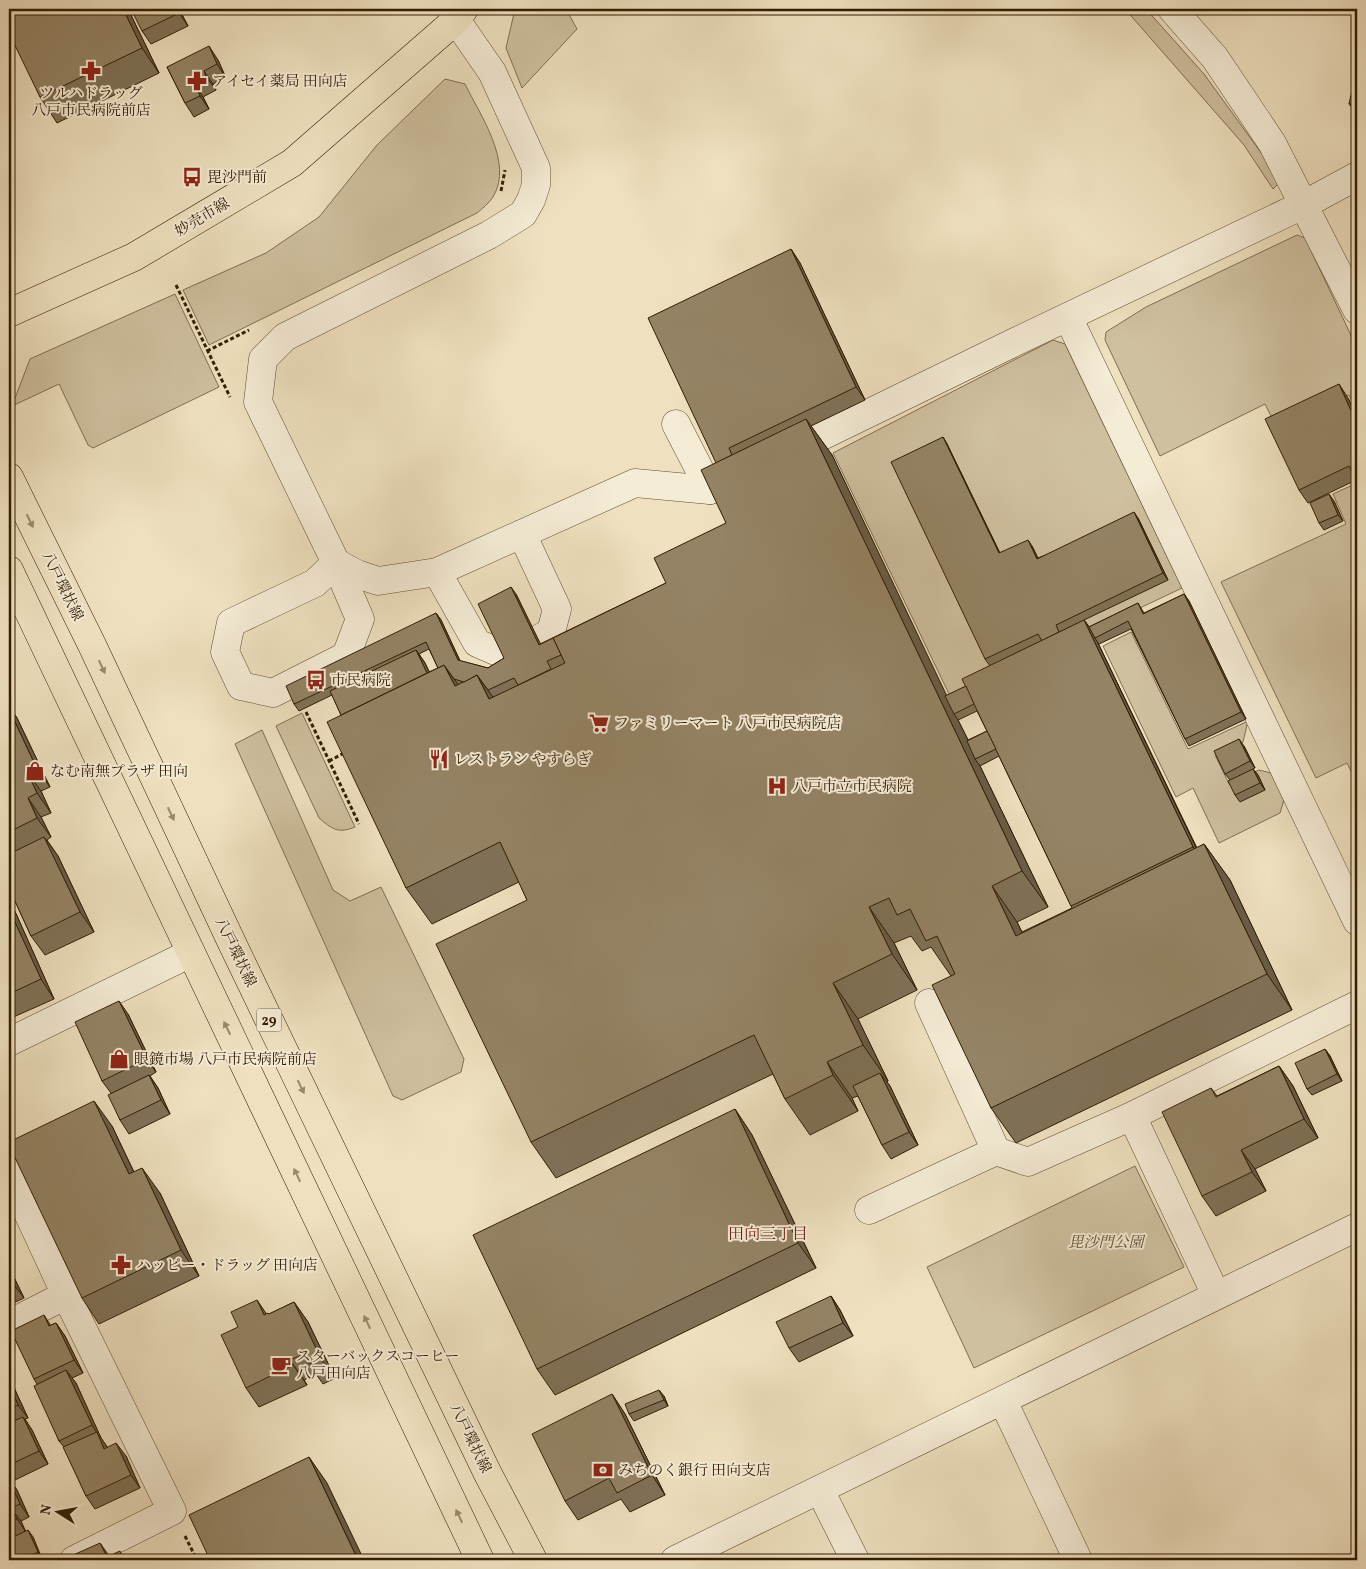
<svg xmlns="http://www.w3.org/2000/svg" width="1366" height="1569" font-family="Vollkorn,'Noto Serif JP',serif">
<rect width="100%" height="100%" fill="#efe1c0"/>
<filter id="stains"><feTurbulence type="fractalNoise" baseFrequency=".004" numOctaves="4"/><feColorMatrix values="0 0 0 0 .2 0 0 0 0 .09 0 0 0 0 .02 0 0 0 .5 -.17"/></filter>
<radialGradient id="worn" r=".72"><stop offset=".6" stop-color="#630" stop-opacity="0"/><stop offset="1" stop-color="#630" stop-opacity=".3"/></radialGradient>
<g fill="#cfc0a0" stroke="#806e52">
<polygon points="515,9 566,9 577,29 522,88 506,48"/>
<polygon points="1125,9 1146,9 1204,74 1275,172 1280,182 1273,189 1244,145"/>
<path d="M 445,79 L 465,84 C 480,115 514,163 493,197 C 489,203 483,208 477,213 L 209,345 L 183,290 L 266,253 L 319,217 L 377,145 Z"/>
<polygon points="1297,235 1305,238 1357,348 1357,412 1349,395 1277,428 1265,404 1160,456 1105,340 1106,332 1146,307"/>
<polygon points="175,294 219,387 93,448 88,445 59,384 12,406 30,359"/>
<polygon points="1053,340 1065,344 1182,588 951,698 833,453"/>
<polygon points="1357,483 1357,783 1347,763 1316,778 1221,582 1346,524 1333,494"/>
<polygon points="1131,632 1188,749 1248,721 1243,742 1215,755 1229,784 1259,770 1271,773 1284,800 1280,813 1219,843 1193,788 1176,797 1103,646"/>
<path d="M 302,713 L 355,827 C 338,834 332,829 319,818 L 276,726 Z"/>
<polygon points="262,730 333,890 350,901 381,887 464,1059 461,1072 402,1100 393,1096 235,744"/>
<polygon points="1135,1166 1184,1267 974,1368 927,1267"/>
</g>
<g fill="none" stroke-linecap="round" stroke-linejoin="round">
<defs>
<g id="minor">
<polyline points="1172,9 1215,58 1272,143 1357,310"/>
<polyline points="1068,317 1357,921"/>
<polyline points="676,424 710,490"/>
<polyline points="785,454 1017,341 1305,204 1357,176"/>
<polyline points="336,563 315,583 231,623 225,652 241,686 273,693 346,656 360,619 336,563 258,402 263,359 285,337 489,235 523,214 531,200 536,185 536,168 492,72 456,20 451,9"/>
<polyline points="336,563 357,574 378,581 437,572 635,483 710,490 744,473"/>
<polyline points="437,572 477,643 500,653 525,647 551,632 557,609 522,534"/>
<polyline points="929,1003 996,1151 1028,1162 1132,1116"/>
<polyline points="9,1042 191,953"/>
<polyline points="9,1172 66,1295 172,1511 74,1560"/>
<polyline points="869,1210 996,1151"/>
<polyline points="1216,1295 1132,1116 1357,1005"/>
<polyline points="9,1324 66,1295"/>
<polyline points="1003,1401 1078,1560"/>
<polyline points="820,1490 855,1560"/>
<polyline points="675,1560 1357,1227"/>
</g>
<g id="major">
<polyline points="9,313 134,257 292,163 456,20 464,9"/>
<polyline points="9,477 92,645 232,943 487,1472 533,1560"/>
<polyline points="9,570 480,1560"/>
</g>
</defs>
<use href="#minor" stroke="#614e32" stroke-width="29"/>
<use href="#major" stroke="#321d03" stroke-width="29"/>
<g stroke="#321d03" stroke-width="3" stroke-dasharray="4 2.5" stroke-linecap="butt">
<polyline points="501,191 505,170"/>
<polyline points="176,285 230,397"/>
<polyline points="207,351 249,330"/>
<polyline points="306,712 359,824"/>
<polyline points="329,761 346,752"/>
<polyline points="185,1536 197,1560"/>
</g>
<use href="#minor" stroke="#f5ecd6" stroke-width="28"/>
<use href="#major" stroke="#efe1c0" stroke-width="28"/>
</g>
<g fill="#7f7157" stroke="#321d03" fill-rule="evenodd">
<polygon points="9,9 128,9 159,73 57,123 40,97"/>
<polygon points="179,9 188,26 151,44 142,31"/>
<polygon points="218,60 226,78 213,84 216,90 203,97 209,109 194,117 185,103 167,67"/>
<polygon points="1357,82 1357,111 1354,110 1349,104"/>
<path d="M 791,249 L 800,263 L 865,400 L 811,426 L 832,455 L 946,696 L 966,686 L 990,666 L 985,659 L 943,437 L 947,444 L 1000,553 L 1032,546 L 1038,558 L 1138,518 L 1168,580 L 1084,620 L 1089,627 L 1138,603 L 1144,613 L 1184,594 L 1189,601 L 1246,719 L 1189,746 L 1185,739 L 1131,629 L 1099,644 L 1098,643 L 1197,848 L 1204,844 L 1230,880 L 1292,1010 L 1016,1143 L 991,1108 L 951,976 L 931,947 L 922,951 L 911,936 L 894,943 L 917,990 L 858,1019 L 888,1081 L 887,1082 L 890,1086 L 918,1145 L 891,1159 L 882,1145 L 858,1096 L 852,1098 L 858,1111 L 810,1135 L 785,1099 L 773,1074 L 556,1178 L 531,1142 L 527,900 L 519,882 L 432,924 L 406,888 L 341,715 L 332,695 L 299,711 L 294,704 L 436,613 L 441,620 L 460,661 L 488,668 L 504,658 L 516,594 L 540,644 L 666,583 L 726,523 L 716,463 ZM 429,649 L 438,668 L 429,672 L 425,663 L 419,654 ZM 977,711 L 987,731 L 968,740 L 958,720 ZM 999,756 L 1072,908 L 1022,932 L 1017,922 L 1048,907 L 980,766 Z"/>
<polygon points="1348,398 1357,417 1357,482 1356,480 1308,503 1299,490"/>
<polygon points="1334,501 1343,521 1324,530 1319,523"/>
<polygon points="9,706 17,718 50,787 41,791 51,813 41,817 51,837 47,840 58,856 94,932 45,955 31,936 9,888"/>
<polygon points="1244,746 1255,768 1253,769 1258,775 1265,790 1240,802 1235,795 1230,780 1225,774"/>
<polygon points="9,898 54,999 9,1019"/>
<polygon points="128,1014 156,1072 150,1076 158,1088 170,1114 129,1134 120,1120 111,1093 102,1081"/>
<polygon points="1325,1049 1330,1056 1342,1081 1312,1095 1307,1089"/>
<polygon points="1279,1066 1293,1086 1318,1138 1255,1169 1266,1191 1216,1216 1202,1196 1211,1088 1217,1096"/>
<polygon points="735,1109 752,1135 816,1268 555,1395 537,1369"/>
<polygon points="112,1126 134,1172 160,1193 199,1276 99,1324 82,1298"/>
<polygon points="9,1267 24,1298 9,1305"/>
<polygon points="831,1296 840,1310 853,1336 799,1362 789,1348"/>
<polygon points="294,1302 308,1322 335,1378 323,1384 316,1374 304,1380 307,1385 259,1407 246,1388 266,1314 269,1314"/>
<polygon points="56,1323 65,1336 83,1373 72,1378 76,1383 101,1438 107,1447 126,1456 140,1488 95,1509 86,1496 64,1447 59,1441 37,1384 34,1379 51,1325"/>
<polygon points="9,1377 28,1418 25,1419 32,1430 48,1464 15,1480 9,1470"/>
<polygon points="612,1394 625,1414 665,1495 630,1512 621,1499 578,1520 565,1501"/>
<polygon points="664,1396 668,1406 634,1421 629,1414"/>
<polygon points="9,1479 17,1490 29,1517 21,1521 25,1532 33,1537 42,1559 40,1560 16,1560 9,1546"/>
</g>
<g fill="#685c47" stroke="#321d03">
<polygon points="123,9 128,9 159,73 142,48"/>
<polygon points="176,9 179,9 188,26 179,13"/>
<polygon points="209,46 218,60 226,78 217,64"/>
<polygon points="204,71 213,84 216,90 206,77"/>
<polygon points="194,83 203,97 209,109 200,96"/>
<polygon points="791,249 800,263 865,400 856,387"/>
<polygon points="1339,384 1348,398 1357,417 1357,424"/>
<polygon points="806,419 832,455 955,713 954,714 958,720 977,758 975,759 980,766 1048,907 1022,871"/>
<polygon points="943,437 947,444 1003,560 999,553"/>
<polygon points="1329,494 1334,501 1343,521 1338,515"/>
<polygon points="1134,512 1138,518 1168,580 1163,573"/>
<polygon points="1028,540 1032,546 1041,566 1037,559"/>
<polygon points="511,587 516,594 544,651 539,645"/>
<polygon points="1184,594 1189,601 1246,719 1241,712"/>
<polygon points="436,613 441,620 463,667 458,660"/>
<polygon points="1084,620 1094,633 1095,638 1098,643 1202,860 1193,847"/>
<polygon points="416,650 425,663 442,697 432,684"/>
<polygon points="444,665 470,701 455,686"/>
<polygon points="477,675 503,711 489,699"/>
<polygon points="9,706 17,718 50,787 36,767 9,709"/>
<polygon points="1239,739 1244,746 1255,768 1250,761"/>
<polygon points="1253,769 1258,775 1265,790 1260,783"/>
<polygon points="27,772 41,791 51,813 37,793"/>
<polygon points="28,798 41,817 51,837 37,818"/>
<polygon points="44,837 58,856 94,932 80,912"/>
<polygon points="1204,844 1230,880 1292,1010 1267,974"/>
<polygon points="992,886 1017,922 1041,972 1016,936"/>
<polygon points="9,898 54,999 41,979 9,909"/>
<polygon points="869,907 894,943 917,990 892,954"/>
<polygon points="833,983 858,1019 888,1081 863,1045"/>
<polygon points="119,1001 128,1014 156,1072 147,1059"/>
<polygon points="1325,1049 1330,1056 1342,1081 1337,1074"/>
<polygon points="827,1062 852,1098 858,1111 833,1075"/>
<polygon points="1279,1066 1293,1086 1318,1138 1304,1119"/>
<polygon points="880,1073 890,1086 918,1145 909,1132"/>
<polygon points="149,1075 158,1088 170,1114 161,1100"/>
<polygon points="94,1101 112,1126 147,1200 129,1174"/>
<polygon points="735,1109 752,1135 816,1268 798,1243"/>
<polygon points="1241,1150 1255,1169 1266,1191 1252,1172"/>
<polygon points="142,1168 160,1193 199,1276 181,1250"/>
<polygon points="9,1267 24,1298 14,1285 9,1273"/>
<polygon points="831,1296 840,1310 853,1336 843,1323"/>
<polygon points="257,1300 270,1319 264,1315"/>
<polygon points="294,1302 308,1322 335,1378 321,1359"/>
<polygon points="44,1315 53,1329 49,1326"/>
<polygon points="56,1323 65,1336 83,1373 74,1360"/>
<polygon points="290,1360 304,1380 307,1385 293,1365"/>
<polygon points="66,1370 76,1383 101,1438 106,1445 113,1462 104,1449 97,1433 92,1425"/>
<polygon points="9,1377 28,1418 18,1405 9,1384"/>
<polygon points="659,1390 664,1396 668,1406 664,1400"/>
<polygon points="612,1394 625,1414 665,1495 652,1475"/>
<polygon points="23,1417 32,1430 48,1464 39,1451"/>
<polygon points="116,1443 126,1456 140,1488 131,1475"/>
<polygon points="309,1457 327,1483 364,1560 358,1560"/>
<polygon points="9,1479 17,1490 29,1517 20,1504"/>
<polygon points="11,1508 21,1521 26,1532 17,1519"/>
<polygon points="28,1530 33,1537 42,1559 38,1552"/>
<polygon points="100,1543 112,1560 107,1557"/>
</g>
<g fill="#948365" stroke="#321d03">
<polygon points="9,9 123,9 142,48 40,97 9,33"/>
<polygon points="131,9 176,9 179,13 142,31"/>
<polygon points="209,46 217,64 204,71 206,77 194,83 200,96 185,103 167,67"/>
<polygon points="1354,82 1357,82 1357,105 1349,104"/>
<polygon points="791,249 856,387 729,448 732,455 716,463 648,318"/>
<polygon points="1339,384 1357,424 1357,477 1355,478 1349,466 1299,490 1265,419"/>
<polygon points="806,419 1022,871 992,886 1016,936 1204,844 1267,974 991,1108 932,985 955,974 937,936 926,941 910,909 897,915 889,898 869,907 892,954 833,983 863,1045 827,1062 833,1075 785,1099 754,1035 531,1142 436,944 527,900 500,842 406,888 327,722 444,665 455,686 477,675 489,699 565,663 553,638 666,583 654,558 726,523 701,470"/>
<polygon points="943,437 999,553 1028,540 1037,559 1134,512 1163,573 1056,625 1059,632 1042,641 1038,634 985,659 891,462"/>
<polygon points="1329,494 1338,515 1319,523 1310,503"/>
<polygon points="511,587 539,645 553,638 561,655 547,661 551,669 518,685 514,678 488,690 477,675 464,682 454,679 444,665 438,668 426,642 294,704 286,686 436,613 458,660 488,668 504,658 478,604"/>
<polygon points="1184,594 1241,712 1185,739 1128,621 1095,638 1089,627 1138,603 1143,614"/>
<polygon points="1084,620 1193,847 1071,906 962,679"/>
<polygon points="416,650 427,673 341,715 330,691"/>
<polygon points="966,686 974,704 954,714 945,696"/>
<polygon points="9,709 36,767 27,772 37,793 28,798 37,818 9,832"/>
<polygon points="987,731 996,749 975,759 967,741"/>
<polygon points="1239,739 1250,761 1225,774 1214,751"/>
<polygon points="1253,769 1260,783 1235,795 1228,781"/>
<polygon points="44,837 80,912 31,936 9,888 9,854"/>
<polygon points="9,909 41,979 9,994"/>
<polygon points="119,1001 147,1059 102,1081 75,1022"/>
<polygon points="1325,1049 1337,1074 1307,1089 1295,1063"/>
<polygon points="1279,1066 1304,1119 1241,1150 1252,1172 1202,1196 1162,1112 1211,1088 1216,1097"/>
<polygon points="880,1073 909,1132 882,1145 853,1086"/>
<polygon points="149,1075 161,1100 120,1120 108,1095"/>
<polygon points="94,1101 129,1174 142,1168 181,1250 82,1298 9,1145 9,1142"/>
<polygon points="735,1109 798,1243 537,1369 473,1235"/>
<polygon points="9,1273 14,1285 9,1288"/>
<polygon points="831,1296 843,1323 789,1348 776,1322"/>
<polygon points="257,1300 264,1315 268,1313 269,1314 294,1302 321,1359 309,1364 304,1354 290,1360 293,1365 246,1388 221,1335 238,1327 231,1312"/>
<polygon points="44,1315 49,1326 56,1323 74,1360 34,1379 11,1331"/>
<polygon points="66,1370 92,1425 59,1441 34,1386"/>
<polygon points="9,1384 18,1405 9,1409"/>
<polygon points="659,1390 664,1400 629,1414 625,1404"/>
<polygon points="612,1394 652,1475 617,1493 609,1478 565,1501 532,1434"/>
<polygon points="23,1417 39,1451 9,1465 9,1423"/>
<polygon points="97,1432 104,1449 116,1443 131,1475 86,1496 63,1447"/>
<polygon points="309,1457 358,1560 210,1560 189,1515"/>
<polygon points="9,1480 20,1504 11,1508 17,1519 9,1523"/>
<polygon points="28,1530 38,1552 21,1560 16,1560 9,1546 9,1539"/>
<polygon points="100,1543 107,1557 120,1551 124,1560 62,1560"/>
</g>
<defs><path id="oneway-solid" d="M-6-.8H1V-3.2L6.5 0L1 3.2V.8H-6Z" transform="scale(1.25)"/></defs>
<g fill="#9a896b">
<use href="#oneway-solid" transform="translate(30 521) rotate(64)"/>
<use href="#oneway-solid" transform="translate(102 667) rotate(65)"/>
<use href="#oneway-solid" transform="translate(171 814) rotate(65)"/>
<use href="#oneway-solid" transform="translate(227 1028) rotate(-116)"/>
<use href="#oneway-solid" transform="translate(301 1087) rotate(64)"/>
<use href="#oneway-solid" transform="translate(297 1175) rotate(-115)"/>
<use href="#oneway-solid" transform="translate(367 1322) rotate(-115)"/>
<use href="#oneway-solid" transform="translate(459 1516) rotate(-115)"/>
</g>
<defs>
<symbol id="pharmacy-bare" viewBox="-9 -9 18 18"><path d="M-2-6h4v4h4v4h-4v4h-4v-4h-4v-4h4Z" fill="#8f2418" stroke="#f5ecd6" stroke-width="2.5" paint-order="stroke"/></symbol>
<symbol id="bus-bare" viewBox="-9 -9 18 18"><path d="M-5-6H5V4H4V6H2V4H-2V6H-4V4H-5ZM-3.5-4V0h7V-4ZM-3.5 1.2v1.5H-2V1.2ZM2 1.2v1.5H3.5V1.2Z" fill="#8f2418" stroke="#f5ecd6" stroke-width="2.5" paint-order="stroke"/></symbol>
<symbol id="supermarket-bare" viewBox="-9 -9 18 18"><path d="M-6-5.5h2.5l.6 2H6L4.5 2H-2.5L-4.4-4H-6ZM-1.5 3.2a1.3 1.3 0 1 0 .1 0ZM3 3.2a1.3 1.3 0 1 0 .1 0Z" fill="#8f2418" stroke="#f5ecd6" stroke-width="2.5" paint-order="stroke"/></symbol>
<symbol id="restaurant-bare" viewBox="-9 -9 18 18"><path d="M-5-6h1v4h1v-4h1v4h1v-4h1v5L-1.5 .5V6h-2V.5L-5-1ZM5-6V6H3V1.5H1.5Q1.5-4 5-6Z" fill="#8f2418" stroke="#f5ecd6" stroke-width="2.5" paint-order="stroke"/></symbol>
<symbol id="shop-bare" viewBox="-9 -9 18 18"><path d="M-5-2.5h2.3a2.7 3.5 0 0 1 5.4 0H5L5.5 6h-11ZM-1.5-2.5h3a1.5 2.3 0 0 0-3 0Z" fill="#8f2418" stroke="#f5ecd6" stroke-width="2.5" paint-order="stroke"/></symbol>
<symbol id="hospital-bare" viewBox="-9 -9 18 18"><path d="M-5-5h3v3.5h4V-5h3V5h-3V1.5h-4V5h-3Z" fill="#8f2418" stroke="#f5ecd6" stroke-width="2.5" paint-order="stroke"/></symbol>
<symbol id="cafe-bare" viewBox="-9 -9 18 18"><path d="M-5.5-4.5H6V0H3Q3 3.5 0 3.5H-2.5Q-5.5 3.5-5.5 0ZM3-3.2v2h1.7v-2ZM-6 4.5H4V6H-6Z" fill="#8f2418" stroke="#f5ecd6" stroke-width="2.5" paint-order="stroke"/></symbol>
<symbol id="bank-bare" viewBox="-9 -9 18 18"><path d="M-6-4H6V4H-6ZM0-2.3a2.3 2.3 0 1 0 0 4.6a2.3 2.3 0 1 0 0-4.6Z" fill="#8f2418" stroke="#f5ecd6" stroke-width="2.5" paint-order="stroke"/></symbol>
</defs>
<g fill-rule="evenodd">
<use href="#pharmacy-bare" x="77" y="57" width="28" height="28"/>
<use href="#pharmacy-bare" x="183" y="67" width="28" height="28"/>
<use href="#bus-bare" x="178" y="163" width="28" height="28"/>
<use href="#bus-bare" x="302" y="666" width="28" height="28"/>
<use href="#supermarket-bare" x="585" y="709" width="28" height="28"/>
<use href="#restaurant-bare" x="425" y="745" width="28" height="28"/>
<use href="#shop-bare" x="21" y="757" width="28" height="28"/>
<use href="#hospital-bare" x="763" y="772" width="28" height="28"/>
<use href="#shop-bare" x="105" y="1045" width="28" height="28"/>
<use href="#pharmacy-bare" x="107" y="1251" width="28" height="28"/>
<use href="#cafe-bare" x="267" y="1351" width="28" height="28"/>
<use href="#bank-bare" x="589" y="1456" width="28" height="28"/>
</g>
<g text-anchor="middle" stroke-width="4" stroke-linejoin="round" paint-order="stroke">
<rect fill="#f5ecd6" stroke="#6c5b42" stroke-width="1" x="256.5" y="1008.5" width="25" height="23" rx="4"/>
<g font-size="14" font-weight="bold" fill="#321d03">
<text x="269" y="1025">29</text>
</g>
<g font-size="15" fill="#321d03" stroke="#f5ecd6" text-anchor="start">
<text x="212" y="86">アイセイ薬局 田向店</text>
<text x="91" y="98" text-anchor="middle">ツルハドラッグ<tspan x="91" dy="17">八戸市民病院前店</tspan></text>
<text x="207" y="182">毘沙門前</text>
<text x="331" y="685">市民病院</text>
<text x="614" y="728">ファミリーマート 八戸市民病院店</text>
<text x="454" y="764">レストラン やすらぎ</text>
<text x="50" y="776">なむ南無プラザ 田向</text>
<text x="792" y="791">八戸市立市民病院</text>
<text x="134" y="1064">眼鏡市場 八戸市民病院前店</text>
<text x="136" y="1270">ハッピー・ドラッグ 田向店</text>
<text x="296" y="1361">スターバックスコーヒー<tspan x="296" dy="17">八戸田向店</tspan></text>
<text x="618" y="1475">みちのく銀行 田向支店</text>
</g>
<g font-size="15" fill="#321d03" stroke="#f5ecd6">
<text transform="translate(202 217) rotate(-31)" y="5">妙売市線</text>
<text transform="translate(63 586) rotate(64)" y="5">八戸環状線</text>
<text transform="translate(236 952) rotate(64)" y="5">八戸環状線</text>
<text transform="translate(471 1438) rotate(64)" y="5">八戸環状線</text>
</g>
<g font-size="15" font-style="italic" fill="#614e32" stroke="#f5ecd6">
<text x="1106" y="1247">毘沙門公園</text>
</g>
<g font-size="16" fill="#7a1f14" stroke="#f5ecd6">
<text x="768" y="1239">田向三丁目</text>
</g>
</g>
<rect width="1366" height="1569" fill="none" stroke="#efe1c0" stroke-width="30"/>
<rect x="10" y="10" width="1346" height="1549" fill="none" stroke="#321d03" stroke-width="2.5"/>
<rect x="15" y="15" width="1336" height="1539" fill="none" stroke="#321d03"/>
<g transform="translate(58 1512) rotate(281)" stroke="#f5ecd6" stroke-width="4" paint-order="stroke">
<path d="M0-4L9 19L0 12L-9 19Z" fill="#321d03"/>
<text y="-8" font-size="14" font-weight="bold" text-anchor="middle" fill="#321d03">N</text>
</g>
<rect width="100%" height="100%" filter="url(#stains)"/>
<rect width="100%" height="100%" fill="url(#worn)"/>
</svg>
